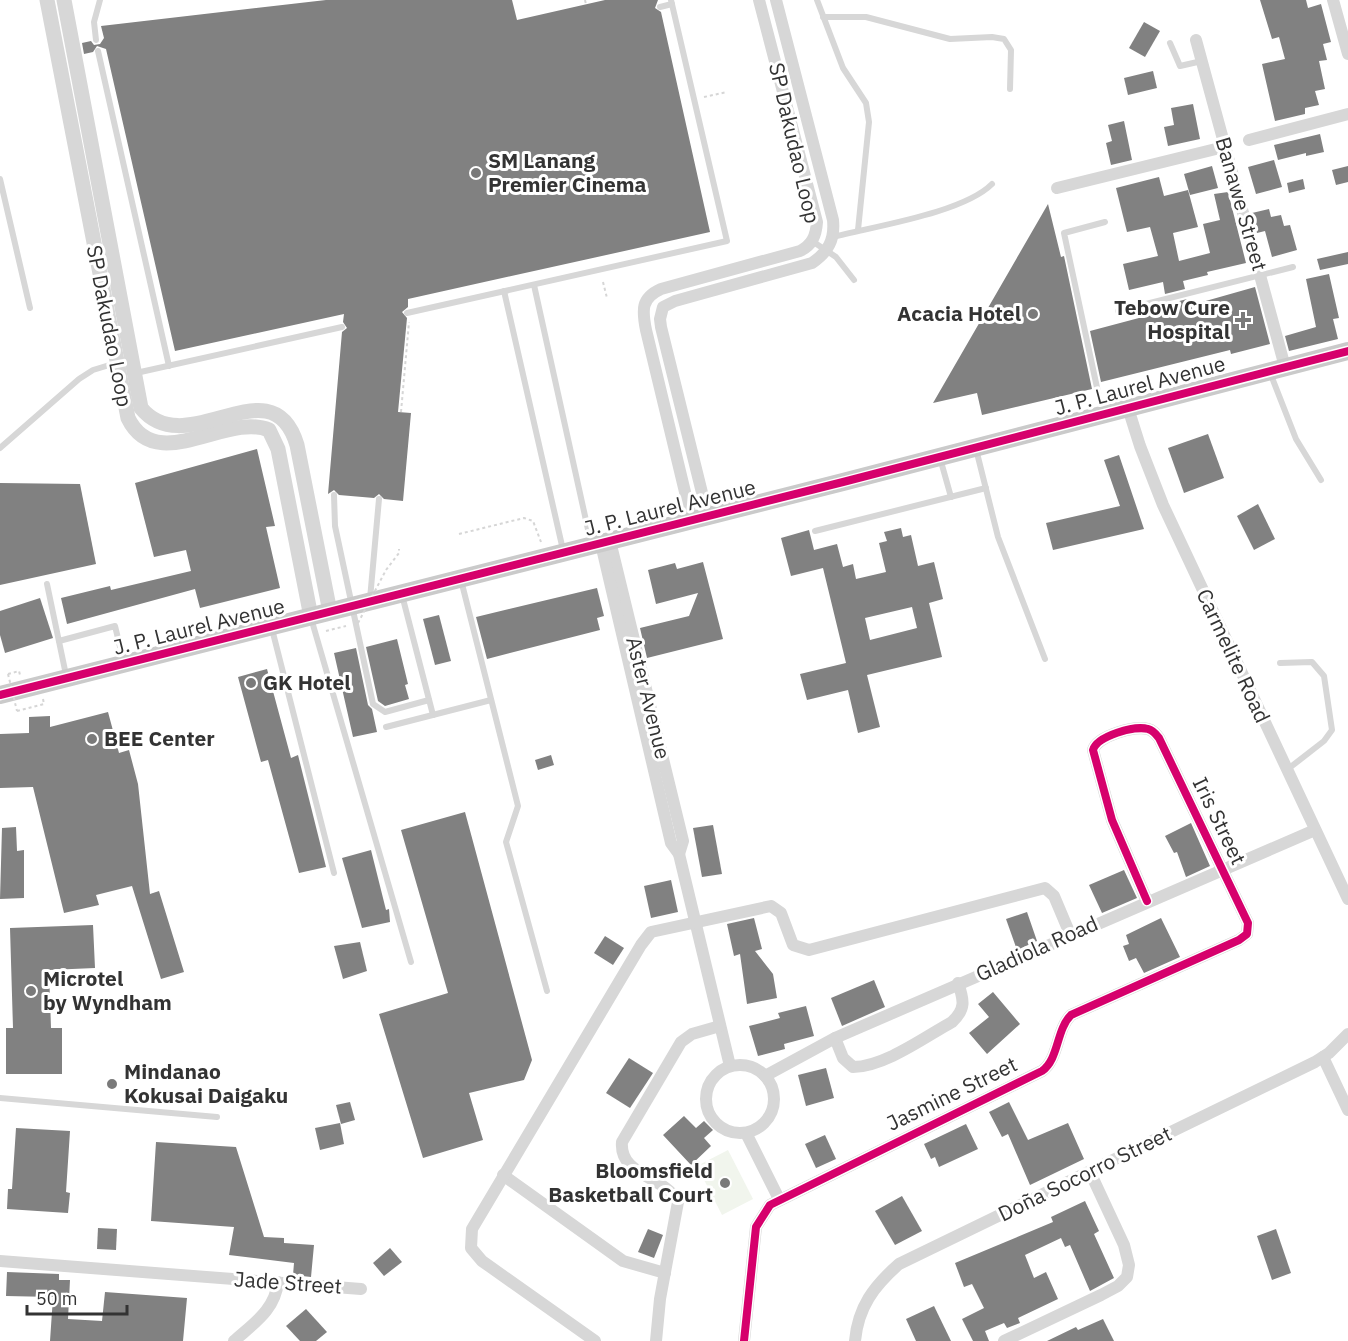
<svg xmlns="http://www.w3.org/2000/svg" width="1348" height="1341" font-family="'IBM Plex Sans',sans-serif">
<rect width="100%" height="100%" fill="#fff"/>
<polygon fill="#f1f5ed" points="728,1150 753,1199 722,1215 697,1166"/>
<g fill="#818181" fill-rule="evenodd">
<polygon points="326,0 512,0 517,20 605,0 658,0 655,8 661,12 710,232 408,299 408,307 402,312 407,318 398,412 411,413 403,501 384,499 379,494 374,498 339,495 334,490 328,494 342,332 347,328 343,322 344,314 175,351 106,49 97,46 93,52 84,54 82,43 91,41 94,45 100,44 104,38 101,26"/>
<polygon points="1260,0 1306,0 1308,8 1321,4 1331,42 1323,44 1327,60 1319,61 1325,89 1315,91 1319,105 1305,108 1305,114 1275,121 1262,64 1285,59 1279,37 1272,39"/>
<polygon points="1144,22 1160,31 1145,57 1129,48"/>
<polygon points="1153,71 1157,88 1128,95 1124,78"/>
<polygon points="1193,104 1200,139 1168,146 1164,127 1174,125 1171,108"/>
<polygon points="1124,121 1132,160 1111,165 1106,143 1112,141 1108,125"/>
<polygon points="1320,134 1324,152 1306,156 1306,153 1278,160 1274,145"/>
<polygon points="1274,160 1282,187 1256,194 1248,167"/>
<polygon points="1212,166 1218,188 1190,195 1184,174"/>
<polygon points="1348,166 1348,182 1336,185 1332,170"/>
<polygon points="1159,177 1164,196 1188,190 1198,227 1173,233 1179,261 1210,253 1203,224 1220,220 1214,194 1228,192 1246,263 1207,272 1208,275 1183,281 1185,289 1165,294 1163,282 1129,290 1123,264 1158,256 1150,227 1127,232 1116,188"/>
<polygon points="1303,179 1305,189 1289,193 1287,183"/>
<polygon points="1048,204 1061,257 1064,256 1092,389 982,415 977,393 933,403"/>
<polygon points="1269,209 1271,217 1281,215 1284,226 1290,225 1297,250 1272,257 1265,231 1257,233 1252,213"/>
<polygon points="1348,252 1348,264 1320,270 1317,259"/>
<polygon points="1329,274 1339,318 1333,319 1338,339 1289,351 1285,336 1316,327 1306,279"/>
<polygon points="1255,287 1270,344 1231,354 1230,350 1101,382 1090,331 1169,310 1168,304 1187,299 1188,306"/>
<polygon points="1208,434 1224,478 1184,493 1168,448"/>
<polygon points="257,449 275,526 266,527 280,588 200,608 195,589 67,624 61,598 110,586 111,590 191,571 186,550 154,557 135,483"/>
<polygon points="1119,455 1144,529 1053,550 1046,523 1120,506 1104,460"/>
<polygon points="0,483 80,484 96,564 0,585"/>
<polygon points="1258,504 1275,539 1254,550 1237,516"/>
<path d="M 901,528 L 903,537 L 911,535 L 918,566 L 934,562 L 943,599 L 929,603 L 942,657 L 867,675 L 880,727 L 858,733 L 848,690 L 807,700 L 800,674 L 846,663 L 823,568 L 791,576 L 781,538 L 809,530 L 814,550 L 837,544 L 843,567 L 853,564 L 856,579 L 886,572 L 879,543 L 887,541 L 884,532 ZM 912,607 L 917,628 L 870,640 L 865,618 Z"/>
<polygon points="703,562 723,639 647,658 640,628 689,616 698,593 656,604 648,570 675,563 677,569"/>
<polygon points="597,588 604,616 597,618 600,630 487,659 476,617"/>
<polygon points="40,598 53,638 5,653 0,635 0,611"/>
<polygon points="439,615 451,661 435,665 423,619"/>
<polygon points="397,639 408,684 405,685 409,699 385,706 378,701 366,647"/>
<polygon points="356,648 368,705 372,709 377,732 353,737 334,653"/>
<polygon points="267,669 291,758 298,755 326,867 299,873 268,760 261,762 238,677"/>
<polygon points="108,712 119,753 129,750 138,784 150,894 159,891 184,972 161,979 132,886 96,895 99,905 64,913 33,787 0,788 0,734 29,733 29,717 50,716 50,727"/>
<polygon points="551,755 554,765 538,770 535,760"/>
<polygon points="465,812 532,1060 524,1080 469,1093 483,1140 423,1158 379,1014 448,993 401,830"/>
<polygon points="1191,823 1210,866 1186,877 1177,852 1174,853 1165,836"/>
<polygon points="713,825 722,874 702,877 693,828"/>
<polygon points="16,827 17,851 24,850 24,898 0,899 2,828"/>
<polygon points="371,850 386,910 389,909 390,922 362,928 342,858"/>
<polygon points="1124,870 1137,898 1102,913 1089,885"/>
<polygon points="671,880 678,912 651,918 644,886"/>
<polygon points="1027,912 1037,941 1017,950 1006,919"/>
<polygon points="754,918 762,949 755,951 773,974 777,998 747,1004 740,954 734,956 727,924"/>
<polygon points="1161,918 1180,957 1144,973 1136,958 1129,961 1123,946 1129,944 1126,935"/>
<polygon points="93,925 95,968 49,970 51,1028 62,1028 62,1074 6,1074 6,1028 13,1028 10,928"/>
<polygon points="605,936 624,948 613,965 594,953"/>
<polygon points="360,942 367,971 343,979 334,946"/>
<polygon points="874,980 885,1007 842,1026 831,998"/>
<polygon points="993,992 1020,1024 987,1054 969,1033 989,1017 978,1004"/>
<polygon points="806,1006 814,1036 784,1044 785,1049 758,1056 749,1026 780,1018 778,1013"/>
<polygon points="629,1058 653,1073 630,1108 606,1093"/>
<polygon points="826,1068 834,1098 806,1106 798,1075"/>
<polygon points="350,1102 355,1120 341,1124 336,1105"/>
<polygon points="1009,1102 1028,1140 1068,1123 1084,1159 1030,1185 1008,1134 1002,1137 989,1112"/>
<polygon points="684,1116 696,1128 704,1121 713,1130 704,1138 711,1146 691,1165 663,1135"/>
<polygon points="340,1123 344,1144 320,1150 315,1128"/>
<polygon points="966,1124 978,1149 939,1167 935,1157 931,1159 924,1144"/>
<polygon points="16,1128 70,1131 66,1192 70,1193 68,1213 7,1209 8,1189 12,1189"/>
<polygon points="825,1135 836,1159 816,1168 805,1144"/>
<polygon points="156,1142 236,1147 264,1237 284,1238 284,1243 314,1245 311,1277 293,1275 294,1263 229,1255 234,1227 151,1221"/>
<polygon points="902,1196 922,1231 895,1245 875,1211"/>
<polygon points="1085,1201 1099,1231 1094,1234 1114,1278 1090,1291 1070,1245 1065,1247 1061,1238 1025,1255 1034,1278 1046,1272 1058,1299 1018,1318 1020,1323 1007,1328 1004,1323 985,1331 989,1341 973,1341 962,1319 984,1308 972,1284 964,1287 955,1263 1053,1222 1051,1217"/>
<polygon points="98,1228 117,1229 116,1250 97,1249"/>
<polygon points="648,1229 663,1235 654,1258 638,1252"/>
<polygon points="1276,1229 1291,1273 1272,1280 1257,1236"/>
<polygon points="390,1248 402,1262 384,1276 373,1263"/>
<polygon points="7,1272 59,1274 59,1280 70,1280 68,1319 102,1321 105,1292 187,1298 183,1341 50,1341 53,1297 6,1296"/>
<polygon points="934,1306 951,1341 916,1341 906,1319"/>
<polygon points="306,1309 327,1332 316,1341 300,1341 286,1326"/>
<polygon points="1103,1319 1114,1341 1047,1341 1076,1327 1078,1330"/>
</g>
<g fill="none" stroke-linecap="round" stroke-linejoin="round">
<g stroke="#d6d6d6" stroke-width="2" stroke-dasharray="3 3" stroke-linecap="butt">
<polyline points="585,0 586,4"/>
<polyline points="704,97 727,92"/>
<polyline points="603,282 607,298"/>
<polyline points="401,412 409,322"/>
<polyline points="459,534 524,518 533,521 541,542"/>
<polyline points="386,570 399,553 399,549"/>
<polyline points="326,631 346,626"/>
<polyline points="8,674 19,671 20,675"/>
<polyline points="17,711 44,704 43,699"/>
</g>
<g stroke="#d7d7d7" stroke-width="6">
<polyline points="817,0 843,68 866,103 869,122 858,230"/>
<polyline points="660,7 672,4"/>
<polyline points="823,17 866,17 950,39 992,37 1004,39 1011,50 1010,89"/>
<polyline points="96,40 94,22 100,0"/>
<polyline points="1170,43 1180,66 1202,61"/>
<polyline points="98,51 169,366"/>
<polyline points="0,179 30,308"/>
<path d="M 833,237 C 875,226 963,213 992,184"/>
<polyline points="812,241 836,257 854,280"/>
<polyline points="534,285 591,543"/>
<polyline points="504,291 563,550"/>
<polyline points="1118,311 1293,267"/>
<polyline points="407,313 727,241 671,0"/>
<polyline points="136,373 342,327"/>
<polyline points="1271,375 1296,439 1321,480"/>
<polyline points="1102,411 1064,233 1105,222"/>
<polyline points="0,448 79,379 93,370 116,363"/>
<polyline points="976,449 998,537 1045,659"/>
<polyline points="940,458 951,497"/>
<polyline points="334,495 335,526 373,704 385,712 429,700"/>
<polyline points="815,531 986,488"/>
<polyline points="461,580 518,806 506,842 547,991"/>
<polyline points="47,584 66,675"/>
<polyline points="402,595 433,715"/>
<polyline points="370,599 379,499"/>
<polyline points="311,618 411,962"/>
<polyline points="272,629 334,873"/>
<polyline points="59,641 115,626 124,663"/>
<polyline points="1280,663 1312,662 1324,676 1332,730 1324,741 1288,769"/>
<polyline points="386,727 491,700"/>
<polyline points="0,1098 217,1117"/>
</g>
<g stroke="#d7d7d7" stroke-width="12">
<polyline points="1333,0 1348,54"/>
<polyline points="1196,40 1285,367"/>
<polyline points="1249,140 1348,114"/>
<polyline points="1057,188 1224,147"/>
<polyline points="1128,408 1140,446 1163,505 1348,899"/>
<path d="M 708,517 L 661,327 L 660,319 L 663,307 L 675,301 L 812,263 C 828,252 835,240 833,220 L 776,0"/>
<path d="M 692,521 L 646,330 C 642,310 641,298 661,289 L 800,251 C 812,245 816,236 817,222 L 759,0"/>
<polyline points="610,541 683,841 679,854"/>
<polyline points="601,544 671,843 679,854 730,1066"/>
<path d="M 835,1038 L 843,1058 L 853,1067 C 884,1067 925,1037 952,1022 C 966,1009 964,1000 958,983"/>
<polyline points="1323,1057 1348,1110"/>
<circle cx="740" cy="1099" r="34"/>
<polyline points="765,1076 835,1038 1315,830"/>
<polyline points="746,1133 779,1199"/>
<polyline points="503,1175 623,1261 665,1273"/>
<polyline points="0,1261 361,1289"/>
<path d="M 234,1341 C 254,1323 275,1310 278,1282"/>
<polyline points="595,1341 482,1261 471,1248 472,1229 641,945 651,932 771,906 781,913 793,945 809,950 1045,888 1054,896 1070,934"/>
<path d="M 656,1341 L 660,1299 L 678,1202 C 665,1176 619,1176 622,1142 L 681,1042 L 692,1034 L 720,1026"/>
<path d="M 744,1341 L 756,1227 L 770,1205 L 1042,1071 C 1059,1059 1056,1030 1071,1015 L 1239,940 L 1247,934 L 1248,923 L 1159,738 C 1156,734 1153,730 1148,729 C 1135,725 1097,736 1093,750 L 1112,820 L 1147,901"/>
<path d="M 855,1341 C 858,1307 874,1286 899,1264 L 1315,1062 L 1329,1053 L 1348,1034"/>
<polyline points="1004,1341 1101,1295 1118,1286 1127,1277 1129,1265 1124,1245 1090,1172"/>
</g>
<g stroke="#d7d7d7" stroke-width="15">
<path d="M 47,0 L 128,418 C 156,476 227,412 269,430 L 278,449 L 311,617"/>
<path d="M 64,0 L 141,408 C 187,464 272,361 297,445 L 330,612"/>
</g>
<polyline stroke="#cacaca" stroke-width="18" points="0,695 843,482 1348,351"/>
<g stroke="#d6d6d6" stroke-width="2" stroke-dasharray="3 3" stroke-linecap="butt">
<polyline points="358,623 386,570"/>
<polyline points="8,674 17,711"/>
</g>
<defs>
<g id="cycleway">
<polyline points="0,695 843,482 1348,351"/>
<path d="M 744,1341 L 756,1227 L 770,1205 L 1042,1071 C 1059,1059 1056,1030 1071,1015 L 1239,940 L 1247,934 L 1248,923 L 1159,738 C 1156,734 1153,730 1148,729 C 1135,725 1097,736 1093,750 L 1112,820 L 1147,901"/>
</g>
</defs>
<use href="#cycleway" stroke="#fff" stroke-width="11"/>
<use href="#cycleway" stroke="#d6006c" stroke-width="8"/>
</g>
<g fill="#7a7a7a" stroke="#fff" stroke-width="2">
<circle cx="476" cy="173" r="6"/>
<circle cx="1033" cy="314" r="6"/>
<path d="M1240 311h6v6h6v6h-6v6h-6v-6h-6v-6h6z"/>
<circle cx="251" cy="683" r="6"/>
<circle cx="92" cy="739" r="6"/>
<circle cx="31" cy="991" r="6"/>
<circle cx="112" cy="1084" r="6"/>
<circle cx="725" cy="1183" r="6"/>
</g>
<g text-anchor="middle" stroke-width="6" stroke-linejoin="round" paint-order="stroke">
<g font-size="21" fill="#333" stroke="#fff">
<text transform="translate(794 143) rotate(77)" y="7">SP Dakudao Loop</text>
<text transform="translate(1241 204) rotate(74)" y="7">Banawe Street</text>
<text transform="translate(109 326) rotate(79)" y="7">SP Dakudao Loop</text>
<text transform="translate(1140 386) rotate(-15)" y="7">J. P. Laurel Avenue</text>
<text transform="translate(670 508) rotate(-14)" y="7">J. P. Laurel Avenue</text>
<text transform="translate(199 627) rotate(-14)" y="7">J. P. Laurel Avenue</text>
<text transform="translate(1233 656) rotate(65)" y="7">Carmelite Road</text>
<text transform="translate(648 698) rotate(76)" y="7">Aster Avenue</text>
<text transform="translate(1219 821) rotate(64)" y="7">Iris Street</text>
<text transform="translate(1037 949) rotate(-24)" y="7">Gladiola Road</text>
<text transform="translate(952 1094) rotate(-26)" y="7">Jasmine Street</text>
<text transform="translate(1085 1174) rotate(-26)" y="7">Doña Socorro Street</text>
<text transform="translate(288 1283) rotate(4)" y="7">Jade Street</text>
</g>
<g font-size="21" font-weight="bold" fill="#333" stroke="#fff" text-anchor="start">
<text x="488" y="168">SM Lanang<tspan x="488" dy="24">Premier Cinema</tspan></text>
<text x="1230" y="315" text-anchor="end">Tebow Cure<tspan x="1230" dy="24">Hospital</tspan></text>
<text x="1021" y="321" text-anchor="end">Acacia Hotel</text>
<text x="263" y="690">GK Hotel</text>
<text x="104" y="746">BEE Center</text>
<text x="43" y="986">Microtel<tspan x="43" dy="24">by Wyndham</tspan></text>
<text x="124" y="1079">Mindanao<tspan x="124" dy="24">Kokusai Daigaku</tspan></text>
<text x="713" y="1178" text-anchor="end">Bloomsfield<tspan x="713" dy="24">Basketball Court</tspan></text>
</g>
</g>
<path d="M27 1305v9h100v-9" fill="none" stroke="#333333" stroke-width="3"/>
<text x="36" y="1305" font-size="18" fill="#333333" stroke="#ffffff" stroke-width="4.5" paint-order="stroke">50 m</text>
</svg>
